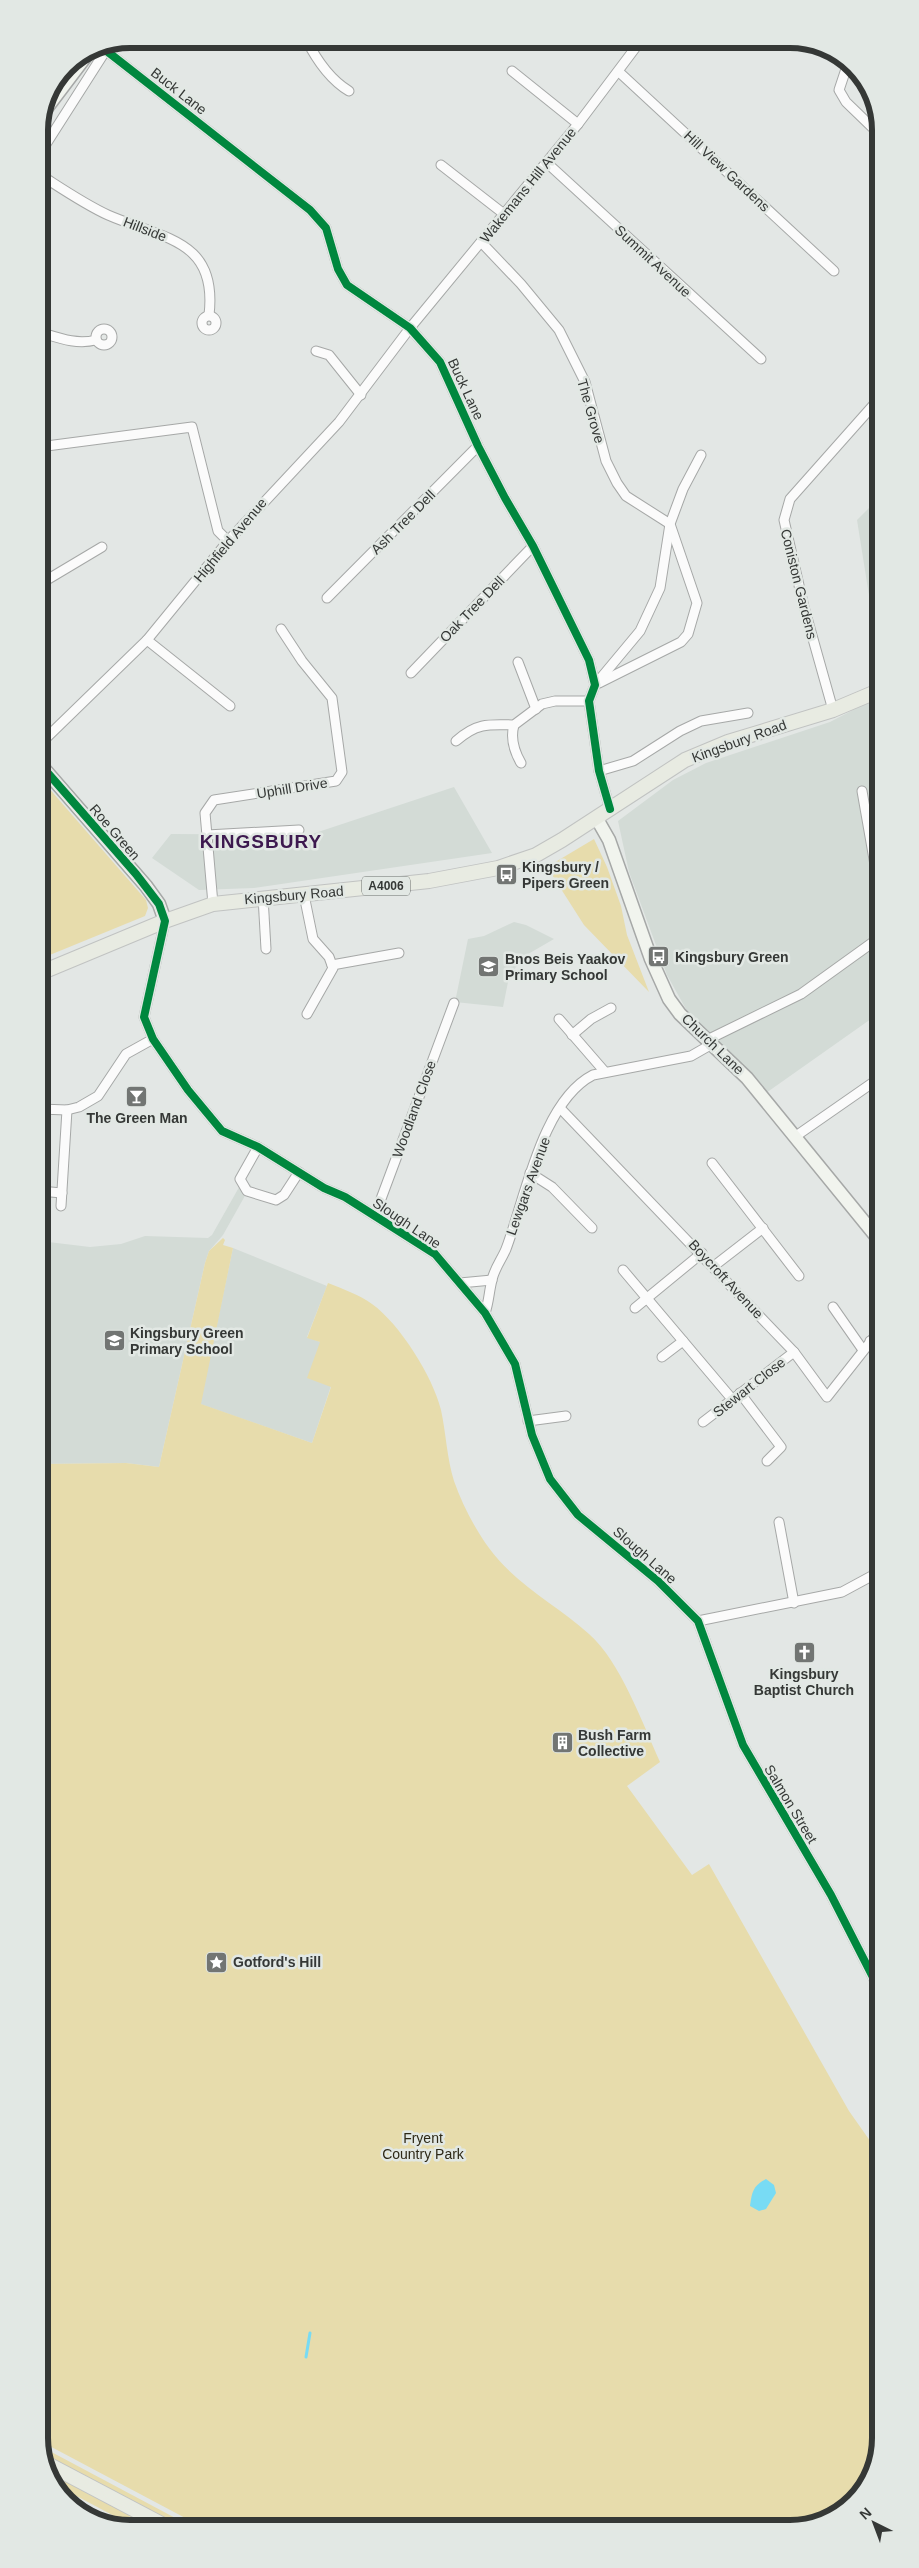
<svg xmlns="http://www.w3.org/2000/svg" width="919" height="2568" font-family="Helvetica,sans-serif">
<rect width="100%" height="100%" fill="#e3e7e5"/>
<g fill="#d3dbd6">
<polygon points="878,499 878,632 875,633 857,520"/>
<polygon points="878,697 878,1014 766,1093 691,1018 667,975 629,872 618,821 673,780 706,763 830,722"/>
<polygon points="454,787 492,853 254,888 199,890 152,858 171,834 309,835"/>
<polygon points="514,922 526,925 554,939 523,957 509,977 503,1007 455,1002 468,939 484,936"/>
<polygon points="242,1182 251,1185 223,1235 209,1251 205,1263 159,1467 126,1463 41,1464 40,1241 90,1247 121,1244 145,1236 208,1238 212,1235"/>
<polygon points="233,1248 327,1286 307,1337 320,1342 331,1386 312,1443 200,1404"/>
</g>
<g fill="#e7dcac">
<polygon points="40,778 146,900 148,908 145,916 40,959"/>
<polygon points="594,839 607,867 621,906 627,935 649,992 584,925 547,867"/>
<path d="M 223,1238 L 225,1240 L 223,1245 L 233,1248 L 201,1404 L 312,1443 L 331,1387 L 307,1378 L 320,1342 L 307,1338 L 328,1283 C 343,1289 360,1295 372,1304 C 400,1324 433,1377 441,1410 C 446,1433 447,1459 454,1481 C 462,1504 475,1529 489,1548 C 515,1584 557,1605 589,1634 C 620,1661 643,1724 660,1762 L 627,1786 L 692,1875 L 709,1864 L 849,2111 L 880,2155 L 880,2438 L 861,2494 L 813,2526 L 206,2529 L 42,2442 L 41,1464 L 126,1463 L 159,1467 L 205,1263 L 209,1251 Z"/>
<polygon points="42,2447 196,2529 183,2529 42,2454"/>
<polygon points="49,2473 156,2529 139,2529 131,2525 56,2485"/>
<polygon points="61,2492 65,2494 131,2529 124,2529 70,2507"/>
</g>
<path fill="#78dbf4" d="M 766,2179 L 774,2185 L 776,2193 L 766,2209 L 759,2211 L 750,2206 C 752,2192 753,2186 766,2179 Z"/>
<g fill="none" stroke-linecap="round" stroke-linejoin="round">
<polyline stroke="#78dbf4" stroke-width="3" points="306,2357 310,2333"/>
<defs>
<g id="street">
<path d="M 306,39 C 316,59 329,79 349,91"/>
<polyline points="99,45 310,210 326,228 338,269 347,285 410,328 440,362 478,446 505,498 533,546 589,660 595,685 589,701 599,771 610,809"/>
<polyline points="848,63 839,90 846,102 877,132"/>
<polyline points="512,71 578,124"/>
<polyline points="619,72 834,271"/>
<polyline points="39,155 106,50"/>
<polyline points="546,162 761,359"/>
<polyline points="441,165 504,214"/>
<path d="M 39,174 C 61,188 84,204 108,215 C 163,239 218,239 209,315"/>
<polyline points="481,242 521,284 559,330 585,382 606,461 617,483 626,496 670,524 660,588 640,631 595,685"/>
<circle cx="209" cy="323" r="7"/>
<circle cx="104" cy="337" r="8"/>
<path d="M 39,332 C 59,338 76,345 96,340"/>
<polyline points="316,351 329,355 361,395"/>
<polyline points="39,447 192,427 218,531 228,541"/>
<polyline points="40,584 102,547"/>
<polyline points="327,598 478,446"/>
<polyline points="147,640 230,706"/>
<polyline points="518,662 536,709"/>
<polyline points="411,673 533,546"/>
<polyline points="599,683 681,642 688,634 697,603 670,524 683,489 701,455"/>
<polyline points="833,710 804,607 784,520 790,499 877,401"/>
<path d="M 514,725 C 510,739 514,751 521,763"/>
<path d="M 456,741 C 476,723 488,724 514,725 L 542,704 L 555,701 L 589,701"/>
<polyline points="40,744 147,640 228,541 339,422 410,328 578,124 642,39"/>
<polyline points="599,771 633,761 680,731 701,721 748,713"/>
<polyline points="862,791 878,882"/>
<polyline points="207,835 299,830"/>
<polyline points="304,895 313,939 329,957 333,968 307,1014"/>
<polyline points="263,897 266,949"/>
<polyline points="213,904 205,813 214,800 336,781 342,772 332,698 302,661 281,629"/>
<polyline points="165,921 144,1017 153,1039 188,1090 222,1131 258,1147 324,1188 345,1197 435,1254 485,1313 515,1364 532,1435 550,1479 578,1515 658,1581 698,1621 743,1745 831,1895 880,1991"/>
<polyline points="332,965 399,953"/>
<polyline points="559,1019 605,1072"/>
<polyline points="572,1035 591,1019 611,1008"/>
<polyline points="707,1040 801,994 876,940 878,910"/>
<polyline points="560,1108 794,1352 827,1397 879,1331"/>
<polyline points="40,1109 67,1110 79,1107 98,1096 126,1054 153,1039"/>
<polyline points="796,1136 878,1079"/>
<polyline points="258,1147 240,1179 247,1191 276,1200 284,1195 299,1172"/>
<polyline points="712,1163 799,1276"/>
<polyline points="530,1173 552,1187 592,1228"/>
<polyline points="40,1191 62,1193"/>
<polyline points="61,1206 67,1110"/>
<polyline points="375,1215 454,1003"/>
<polyline points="714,1266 763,1228"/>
<polyline points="623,1270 732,1399"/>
<polyline points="460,1283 492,1280"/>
<polyline points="833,1307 863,1350"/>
<polyline points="635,1308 702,1253"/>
<path d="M 485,1313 C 489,1302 489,1291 492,1280 C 494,1269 502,1259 506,1249 C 525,1199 542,1101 593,1075 L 691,1056 L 712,1044"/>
<polyline points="870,1341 879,1354"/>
<polyline points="662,1357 683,1341"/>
<polyline points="740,1393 781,1447 767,1461"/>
<polyline points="528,1421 566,1416"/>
<polyline points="703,1422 794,1352"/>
<polyline points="779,1522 794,1603"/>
<polyline points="698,1621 842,1592 879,1572"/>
</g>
<g id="secondary">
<polyline points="46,109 93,47"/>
<polyline points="40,764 146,886 159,904 165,921"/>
<polyline points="597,819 609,840 651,959 669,999 680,1014 747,1078 879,1240"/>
</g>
<g id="primary">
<polyline points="40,973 165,921 213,904 429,881 498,868 536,855 562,840 685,760 728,742 833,710 878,691"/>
<polyline points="42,2461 171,2529"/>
</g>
</defs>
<use href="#street" stroke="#a6a8a7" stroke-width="11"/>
<use href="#secondary" stroke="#a6a8a7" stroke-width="15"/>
<use href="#primary" stroke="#c1c3c2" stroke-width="16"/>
<use href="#street" stroke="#fbfbfb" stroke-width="9"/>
<use href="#secondary" stroke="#f1f4ee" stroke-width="12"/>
<use href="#primary" stroke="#e8ebe2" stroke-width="14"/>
<defs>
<g id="cycleway">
<polyline points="99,45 310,210 326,228 338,269 347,285 410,328 440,362 478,446 505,498 533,546 589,660 595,685 589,701 599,771 610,809"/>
<polyline points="40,764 136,874 159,904 165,921 144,1017 153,1039 188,1090 222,1131 258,1147 324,1188 345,1197 435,1254 485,1313 515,1364 532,1435 550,1479 578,1515 658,1581 698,1621 743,1745 831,1895 880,1991"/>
</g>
</defs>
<use href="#cycleway" stroke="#e2e8e4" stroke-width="11"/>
<use href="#cycleway" stroke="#00873e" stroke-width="8"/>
</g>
<defs>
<symbol id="bus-square" viewBox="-11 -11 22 22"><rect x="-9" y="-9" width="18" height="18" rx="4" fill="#727573" stroke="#e2e8e4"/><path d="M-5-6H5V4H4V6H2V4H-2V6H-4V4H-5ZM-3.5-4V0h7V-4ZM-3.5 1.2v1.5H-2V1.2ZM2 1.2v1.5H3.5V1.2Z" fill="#fff"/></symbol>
<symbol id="school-square" viewBox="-11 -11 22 22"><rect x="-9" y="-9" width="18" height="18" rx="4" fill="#727573" stroke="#e2e8e4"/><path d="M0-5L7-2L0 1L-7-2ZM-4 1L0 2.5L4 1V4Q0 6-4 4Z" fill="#fff"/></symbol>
<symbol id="bar-square" viewBox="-11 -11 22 22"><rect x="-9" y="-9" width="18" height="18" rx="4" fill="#727573" stroke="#e2e8e4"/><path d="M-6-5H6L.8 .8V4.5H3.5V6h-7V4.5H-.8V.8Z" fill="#fff"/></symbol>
<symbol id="church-square" viewBox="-11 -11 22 22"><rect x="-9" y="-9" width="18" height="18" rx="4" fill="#727573" stroke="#e2e8e4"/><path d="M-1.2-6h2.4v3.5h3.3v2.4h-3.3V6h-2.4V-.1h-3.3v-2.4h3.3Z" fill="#fff"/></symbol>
<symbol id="building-square" viewBox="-11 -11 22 22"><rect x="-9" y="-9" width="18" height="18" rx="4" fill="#727573" stroke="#e2e8e4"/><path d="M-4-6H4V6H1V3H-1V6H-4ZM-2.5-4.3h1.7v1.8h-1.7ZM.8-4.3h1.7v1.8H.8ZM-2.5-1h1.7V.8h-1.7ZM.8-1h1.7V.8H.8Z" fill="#fff"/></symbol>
<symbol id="sight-square" viewBox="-11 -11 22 22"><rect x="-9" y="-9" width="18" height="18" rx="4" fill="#727573" stroke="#e2e8e4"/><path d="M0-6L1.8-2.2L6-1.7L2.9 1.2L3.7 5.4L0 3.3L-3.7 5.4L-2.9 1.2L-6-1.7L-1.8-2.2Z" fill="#fff"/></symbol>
</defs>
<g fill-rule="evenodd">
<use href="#bus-square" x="494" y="862" width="25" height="25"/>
<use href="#bus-square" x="646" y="944" width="25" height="25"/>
<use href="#school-square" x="476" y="954" width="25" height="25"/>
<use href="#bar-square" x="124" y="1084" width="25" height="25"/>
<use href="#school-square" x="102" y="1328" width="25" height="25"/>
<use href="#church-square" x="792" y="1640" width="25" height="25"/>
<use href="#building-square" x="550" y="1730" width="25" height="25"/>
<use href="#sight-square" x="204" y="1950" width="25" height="25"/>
</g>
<g text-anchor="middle" stroke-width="5" stroke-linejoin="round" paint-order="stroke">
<rect fill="#e2e8e4" stroke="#696d6a" stroke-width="1" x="362" y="876.5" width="48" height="19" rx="4"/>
<g font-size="12" font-weight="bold" fill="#353836">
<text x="386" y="890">A4006</text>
</g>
<g font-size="14" fill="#353836" stroke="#e2e8e4">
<text transform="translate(179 91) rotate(38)" y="5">Buck Lane</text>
<text transform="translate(727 171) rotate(43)" y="5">Hill View Gardens</text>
<text transform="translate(528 185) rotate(-51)" y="5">Wakemans Hill Avenue</text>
<text transform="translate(145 229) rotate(21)" y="5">Hillside</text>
<text transform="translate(653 261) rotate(43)" y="5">Summit Avenue</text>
<text transform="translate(466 389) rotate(65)" y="5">Buck Lane</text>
<text transform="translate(591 411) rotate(74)" y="5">The Grove</text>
<text transform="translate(403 522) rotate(-45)" y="5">Ash Tree Dell</text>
<text transform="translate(230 540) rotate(-50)" y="5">Highfield Avenue</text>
<text transform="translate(799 584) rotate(76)" y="5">Coniston Gardens</text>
<text transform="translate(472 609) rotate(-46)" y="5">Oak Tree Dell</text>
<text transform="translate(739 741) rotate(-20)" y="5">Kingsbury Road</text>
<text transform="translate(292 788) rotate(-9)" y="5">Uphill Drive</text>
<text transform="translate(115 832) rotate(49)" y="5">Roe Green</text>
<text transform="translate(294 895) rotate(-5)" y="5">Kingsbury Road</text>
<text transform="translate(713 1044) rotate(44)" y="5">Church Lane</text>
<text transform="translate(414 1109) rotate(-70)" y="5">Woodland Close</text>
<text transform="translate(528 1186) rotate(-70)" y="5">Lewgars Avenue</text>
<text transform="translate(407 1223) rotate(34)" y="5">Slough Lane</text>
<text transform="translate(726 1279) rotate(47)" y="5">Boycroft Avenue</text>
<text transform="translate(749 1387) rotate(-38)" y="5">Stewart Close</text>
<text transform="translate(645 1555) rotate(41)" y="5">Slough Lane</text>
<text transform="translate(791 1804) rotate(59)" y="5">Salmon Street</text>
</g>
<g font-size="14" font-weight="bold" fill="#353836" stroke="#e2e8e4" text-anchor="start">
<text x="522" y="872">Kingsbury /<tspan x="522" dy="16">Pipers Green</tspan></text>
<text x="675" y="962">Kingsbury Green</text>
<text x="505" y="964">Bnos Beis Yaakov<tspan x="505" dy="16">Primary School</tspan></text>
<text x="137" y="1123" text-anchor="middle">The Green Man</text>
<text x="130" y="1338">Kingsbury Green<tspan x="130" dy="16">Primary School</tspan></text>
<text x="804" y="1679" text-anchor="middle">Kingsbury<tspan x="804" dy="16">Baptist Church</tspan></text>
<text x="578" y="1740">Bush Farm<tspan x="578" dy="16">Collective</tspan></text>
<text x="233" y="1967">Gotford's Hill</text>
</g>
<g font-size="14" fill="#2e2917" stroke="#e2e8e4">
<text x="423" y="2143">Fryent<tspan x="423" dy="16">Country Park</tspan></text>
</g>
<g font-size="19" font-weight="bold" letter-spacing="1" fill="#3d194f" stroke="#e2e8e4">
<text x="261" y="848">KINGSBURY</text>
</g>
</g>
<path d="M0 0H919V2568H0ZM130 48H790A82 82 0 0 1 872 130V2438A82 82 0 0 1 790 2520H130A82 82 0 0 1 48 2438V130A82 82 0 0 1 130 48Z" fill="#e2e8e4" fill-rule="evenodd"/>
<path fill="none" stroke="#353836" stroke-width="6" d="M130 48H790A82 82 0 0 1 872 130V2438A82 82 0 0 1 790 2520H130A82 82 0 0 1 48 2438V130A82 82 0 0 1 130 48Z"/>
<g transform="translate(874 2523) rotate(318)" stroke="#e2e8e4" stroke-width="4" paint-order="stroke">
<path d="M0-4L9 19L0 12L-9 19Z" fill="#353836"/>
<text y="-8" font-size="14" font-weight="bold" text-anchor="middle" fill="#353836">N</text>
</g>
</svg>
